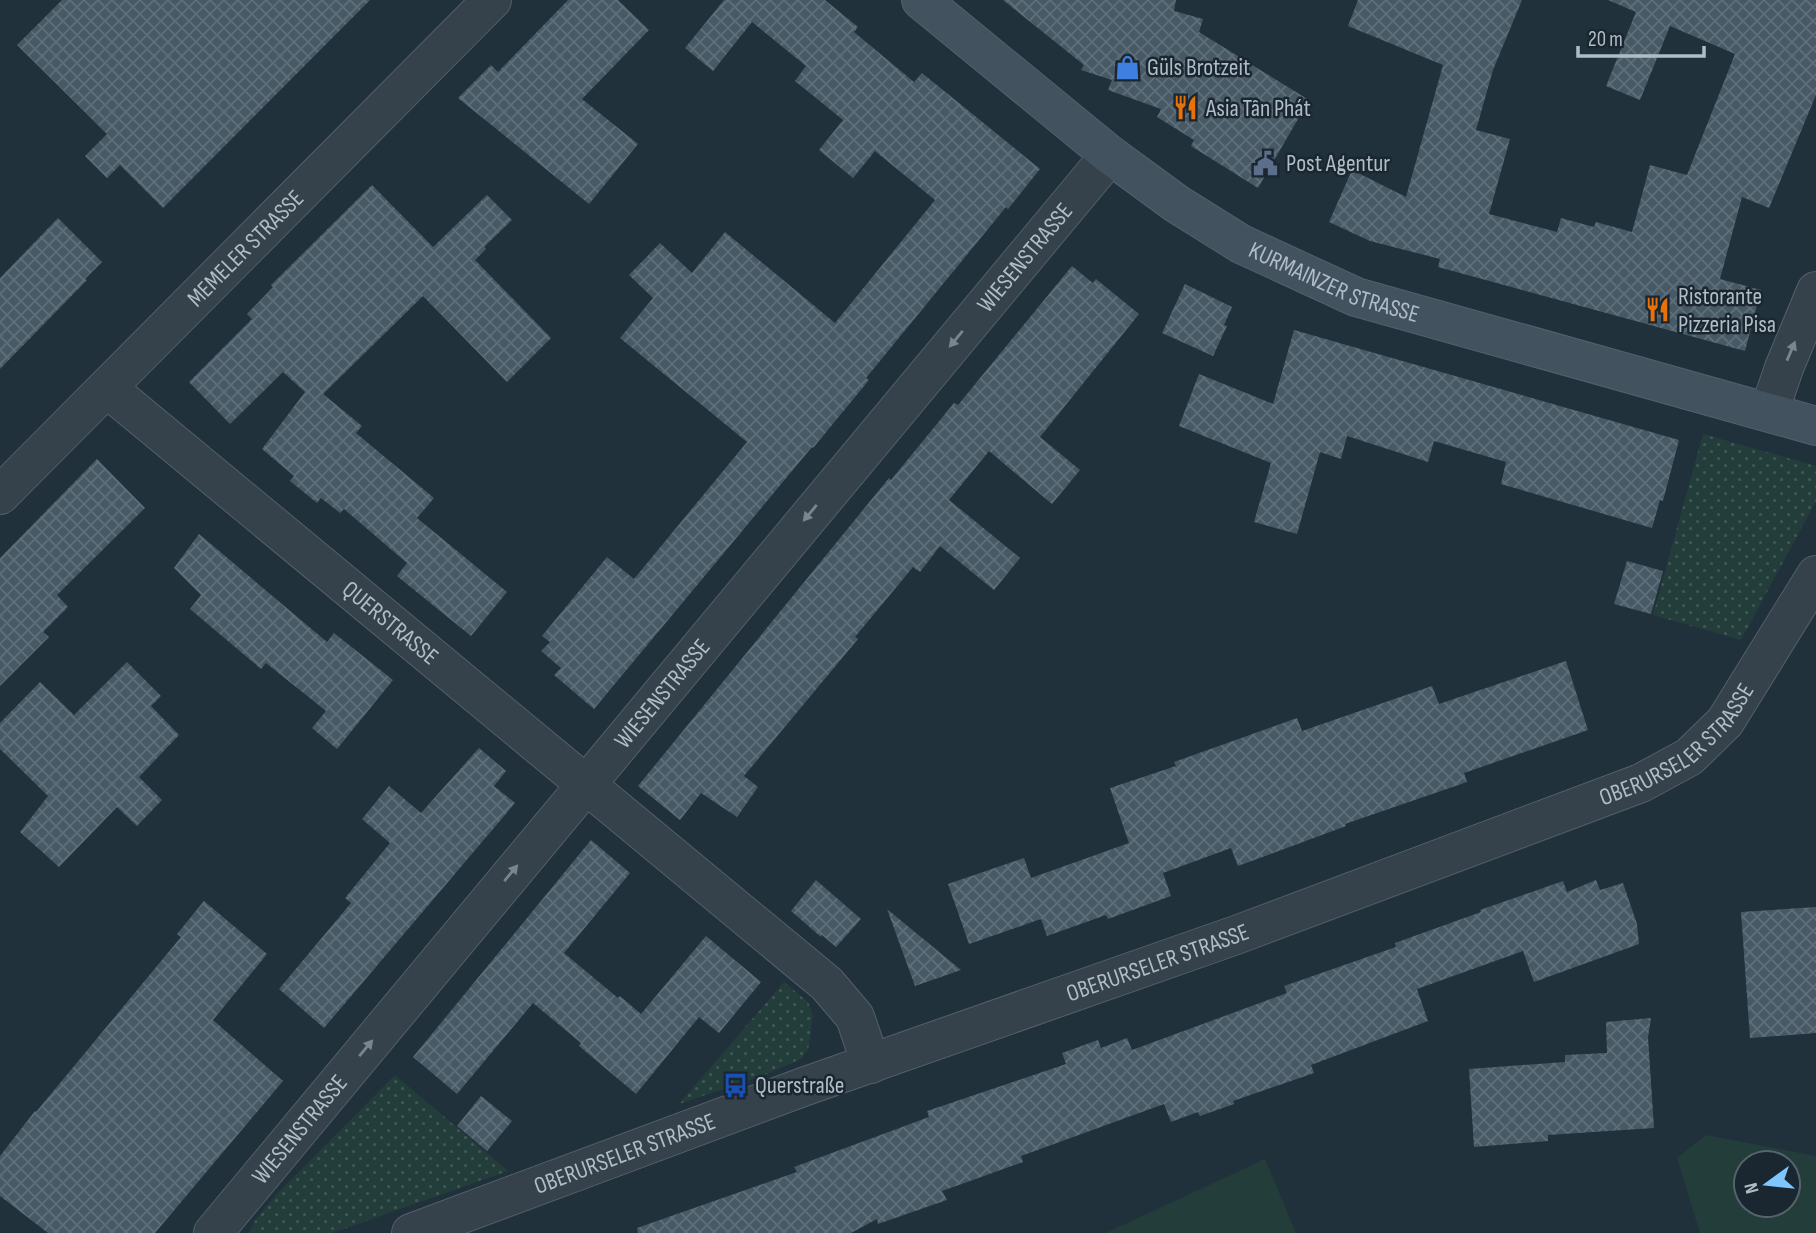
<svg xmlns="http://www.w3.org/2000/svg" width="1816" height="1233" font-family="'Sofia Sans Condensed',sans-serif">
<defs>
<pattern id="park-dots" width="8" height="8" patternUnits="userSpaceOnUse" patternTransform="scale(1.75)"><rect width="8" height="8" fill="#233d3b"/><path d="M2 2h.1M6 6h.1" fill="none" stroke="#405756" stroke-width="1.8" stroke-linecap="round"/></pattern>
<pattern id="building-cross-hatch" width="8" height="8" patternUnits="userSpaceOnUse" patternTransform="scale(1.75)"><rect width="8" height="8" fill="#465965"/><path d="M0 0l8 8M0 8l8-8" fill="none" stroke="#5e6f7a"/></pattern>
</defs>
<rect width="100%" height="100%" fill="#21313c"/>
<g fill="#233d3b" fill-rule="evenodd">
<path d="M 1706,1135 L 1816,1156 L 1816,1233 L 1700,1233 L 1677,1158 ZM 1788,1163 L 1788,1205 L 1746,1205 L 1746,1163 Z"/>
<polygon points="1265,1159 1296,1233 1106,1233"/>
</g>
<g fill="url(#park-dots)">
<polygon points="1703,434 1816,466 1816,501 1741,640 1653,615"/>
<polygon points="784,982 808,1002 813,1016 808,1050 801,1059 764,1075 679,1104"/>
<polygon points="395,1075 508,1171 332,1233 249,1233 256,1219 278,1193"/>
</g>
<g fill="url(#building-cross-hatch)">
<polygon points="62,0 370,0 163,208 120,165 107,178 85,156 107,134 17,45"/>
<polygon points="568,0 618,0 649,30 582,99 638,144 589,204 458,98 491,65 498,72"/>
<polygon points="724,0 825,0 858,27 854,32 914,82 922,73 1040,169 1008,209 1006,207 866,378 869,380 813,448 812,447 594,709 554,675 561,668 541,651 550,642 542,636 607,557 634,579 747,442 620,338 653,298 629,275 660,243 692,273 725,232 835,323 935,200 875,151 853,178 819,150 843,120 795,81 806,66 752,22 713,71 685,48"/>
<polygon points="1003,0 1176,0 1174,11 1203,19 1199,32 1309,100 1258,188 1191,146 1194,140 1157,117 1161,109 1108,90 1112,80 1081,70 1084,65"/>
<polygon points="1358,0 1522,0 1493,70 1476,130 1510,139 1489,214 1557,232 1561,218 1594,227 1596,222 1632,232 1650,165 1687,175 1735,54 1670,26 1640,100 1606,86 1636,12 1608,0 1816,0 1816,95 1769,208 1742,197 1720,279 1761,290 1745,351 1438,267 1440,259 1370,241 1329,222 1352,170 1406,197 1443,65 1348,26"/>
<polygon points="372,185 433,247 487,195 512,220 484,247 486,249 475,260 551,338 507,382 423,296 323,394 362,426 356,433 434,498 417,518 507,592 471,636 397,576 407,563 344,509 340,513 321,498 317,503 290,481 294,476 262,449 305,392 283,372 230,424 189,382 252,319 247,314 273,287 271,285"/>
<polygon points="58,218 102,262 85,279 87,280 0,369 0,278"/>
<polygon points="1072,266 1093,283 1096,279 1139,314 1040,437 1080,470 1052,504 989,451 949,500 1020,558 994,590 940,546 920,572 913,567 855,637 858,639 744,776 758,787 737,817 701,793 680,820 638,786 889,478 891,480 954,403 958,405"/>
<polygon points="1185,284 1232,307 1224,325 1227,326 1213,356 1162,333"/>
<polygon points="1294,330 1679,440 1663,501 1660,500 1652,528 1501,484 1506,462 1434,441 1428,462 1347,436 1341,459 1320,452 1297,534 1254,522 1271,463 1179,426 1199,374 1273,404"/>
<polygon points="97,459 145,508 57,595 68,607 43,632 49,637 0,686 0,558"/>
<polygon points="199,534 327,642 334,633 393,680 337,749 312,728 326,711 266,663 261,669 190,609 201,595 174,568"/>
<polygon points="1627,561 1663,571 1651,614 1614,604"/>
<polygon points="1566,661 1588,730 1464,773 1467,782 1345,824 1346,826 1238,866 1231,848 1163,873 1171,896 1108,919 1106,915 1047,936 1041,919 969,944 948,884 1024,858 1031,878 1129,843 1110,788 1176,766 1174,762 1297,718 1302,731 1432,686 1439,704"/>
<polygon points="127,662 161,696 151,706 179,735 139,777 162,800 137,826 117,807 59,867 20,832 48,796 0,749 0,723 40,682 74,715"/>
<polygon points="479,748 506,771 494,786 515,803 324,1028 279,989 351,903 345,898 390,843 362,819 389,786 421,813"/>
<polygon points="591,840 630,873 564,953 618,998 620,996 641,1014 706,936 761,982 719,1033 699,1017 636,1094 579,1046 581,1043 533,1003 457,1094 413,1057"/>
<polygon points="816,880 861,919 836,947 822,935 821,937 791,911"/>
<polygon points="1596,880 1600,890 1623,883 1637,924 1639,944 1534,982 1523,951 1417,989 1428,1021 1311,1065 1314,1073 1233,1101 1234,1104 1200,1116 1198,1112 1171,1122 1164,1104 1021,1156 1023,1162 942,1191 947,1200 878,1224 877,1219 851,1233 638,1233 637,1228 797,1172 794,1167 929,1117 927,1111 1066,1064 1062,1053 1098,1040 1101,1048 1127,1038 1132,1050 1287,993 1284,986 1396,947 1395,943 1481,912 1480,910 1563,881 1567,892"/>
<polygon points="204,901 267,954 213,1020 283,1081 155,1233 48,1233 0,1196 0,1156 35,1111 36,1112 181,937 177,934"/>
<polygon points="1816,907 1816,1033 1750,1038 1741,912"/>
<polygon points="887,909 961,970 915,986"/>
<polygon points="1651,1018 1648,1037 1654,1128 1548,1135 1548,1141 1474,1147 1469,1069 1565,1062 1565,1055 1607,1053 1606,1022"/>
<polygon points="481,1096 512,1121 487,1151 457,1126"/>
</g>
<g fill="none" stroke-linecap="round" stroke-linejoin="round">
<defs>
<g id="street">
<path id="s1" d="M 107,388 L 827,984 L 855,1017 L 871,1064"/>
<polyline points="1769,412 1784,368 1816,291"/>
<path id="s2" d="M 0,495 L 492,0"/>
<path id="s3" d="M 213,1233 L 1110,155"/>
<path id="s4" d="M 411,1233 L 803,1087 L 1236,935 L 1641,783 L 1689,757 L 1725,722 L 1816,575"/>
</g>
<g id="secondary">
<path id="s5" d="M 921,0 L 1110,155 L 1177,204 L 1241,244 L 1356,297 L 1816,426"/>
</g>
</defs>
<use href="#street" stroke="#53606a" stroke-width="40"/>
<use href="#secondary" stroke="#53606a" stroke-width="40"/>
<use href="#street" stroke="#35424c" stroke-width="38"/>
<use href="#secondary" stroke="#42525f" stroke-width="38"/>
</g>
<defs><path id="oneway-solid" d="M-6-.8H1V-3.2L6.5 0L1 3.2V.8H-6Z" transform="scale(1.75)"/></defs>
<g fill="#798690">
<use href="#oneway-solid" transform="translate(956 339) rotate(130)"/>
<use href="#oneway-solid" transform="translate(1791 351) rotate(-67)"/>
<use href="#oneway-solid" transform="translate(810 513) rotate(130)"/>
<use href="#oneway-solid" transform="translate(511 873) rotate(-50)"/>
<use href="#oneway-solid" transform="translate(366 1048) rotate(-50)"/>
</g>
<defs>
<symbol id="shop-bare" viewBox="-9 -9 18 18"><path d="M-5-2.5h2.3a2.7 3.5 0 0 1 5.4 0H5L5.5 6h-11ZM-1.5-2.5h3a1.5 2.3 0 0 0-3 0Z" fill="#3f7fe0" stroke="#1a2730" stroke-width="2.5" paint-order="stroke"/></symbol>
<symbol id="restaurant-bare" viewBox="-9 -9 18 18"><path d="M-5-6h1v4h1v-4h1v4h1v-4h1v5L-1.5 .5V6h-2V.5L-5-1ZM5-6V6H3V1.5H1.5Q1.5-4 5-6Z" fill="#e8710a" stroke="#1a2730" stroke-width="2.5" paint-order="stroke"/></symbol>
<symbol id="civic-bare" viewBox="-9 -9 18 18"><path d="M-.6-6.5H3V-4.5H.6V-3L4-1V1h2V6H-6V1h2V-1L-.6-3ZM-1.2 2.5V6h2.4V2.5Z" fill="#5c6f8a" stroke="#1a2730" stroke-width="2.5" paint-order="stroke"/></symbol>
<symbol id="bus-bare" viewBox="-9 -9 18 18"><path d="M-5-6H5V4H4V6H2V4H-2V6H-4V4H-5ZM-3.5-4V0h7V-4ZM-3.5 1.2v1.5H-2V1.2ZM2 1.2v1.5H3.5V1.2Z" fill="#1a4fb4" stroke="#1a2730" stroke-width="2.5" paint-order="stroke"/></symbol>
</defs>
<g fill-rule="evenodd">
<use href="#shop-bare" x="1110" y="50" width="35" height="35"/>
<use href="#restaurant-bare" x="1168" y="90" width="35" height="35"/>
<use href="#civic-bare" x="1248" y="146" width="35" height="35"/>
<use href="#restaurant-bare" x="1640" y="292" width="35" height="35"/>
<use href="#bus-bare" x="718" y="1068" width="35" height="35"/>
</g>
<g text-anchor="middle" stroke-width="5" stroke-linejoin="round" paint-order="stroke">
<g font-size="24" fill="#b0bdc8" stroke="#1a2730" text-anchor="start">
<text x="1147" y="75">Güls Brotzeit</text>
<text x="1206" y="116">Asia Tân Phát</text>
<text x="1286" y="171">Post Agentur</text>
<text x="1678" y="304">Ristorante<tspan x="1678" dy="28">Pizzeria Pisa</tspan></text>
<text x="755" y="1093">Querstraße</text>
</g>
<g font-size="24" fill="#b0bdc8" stroke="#1a2730">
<text dy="8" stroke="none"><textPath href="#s2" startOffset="348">MEMELER STRASSE</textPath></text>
<text dy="8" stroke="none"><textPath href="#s3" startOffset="1269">WIESENSTRASSE</textPath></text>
<text dy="8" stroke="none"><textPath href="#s5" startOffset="504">KURMAINZER STRASSE</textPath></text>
<text dy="8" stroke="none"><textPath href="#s1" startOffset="368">QUERSTRASSE</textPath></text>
<text dy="8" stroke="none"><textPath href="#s3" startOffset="702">WIESENSTRASSE</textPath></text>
<text dy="8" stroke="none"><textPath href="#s4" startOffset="1362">OBERURSELER STRASSE</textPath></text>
<text dy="8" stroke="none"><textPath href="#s4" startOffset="794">OBERURSELER STRASSE</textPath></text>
<text dy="8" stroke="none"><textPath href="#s3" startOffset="135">WIESENSTRASSE</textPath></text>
<text dy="8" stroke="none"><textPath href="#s4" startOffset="228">OBERURSELER STRASSE</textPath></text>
</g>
</g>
<g transform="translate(1767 1184) rotate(255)"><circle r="33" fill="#1a2730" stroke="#56636d" stroke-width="2"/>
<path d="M0-5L12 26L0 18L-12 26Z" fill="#7ec7fe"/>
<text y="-10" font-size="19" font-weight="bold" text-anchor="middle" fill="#b0bdc8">N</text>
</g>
<path d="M1578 46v10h126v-10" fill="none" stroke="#b0bdc8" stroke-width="3.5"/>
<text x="1588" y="46" font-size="21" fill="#b0bdc8" stroke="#1a2730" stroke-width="5" paint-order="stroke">20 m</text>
</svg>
